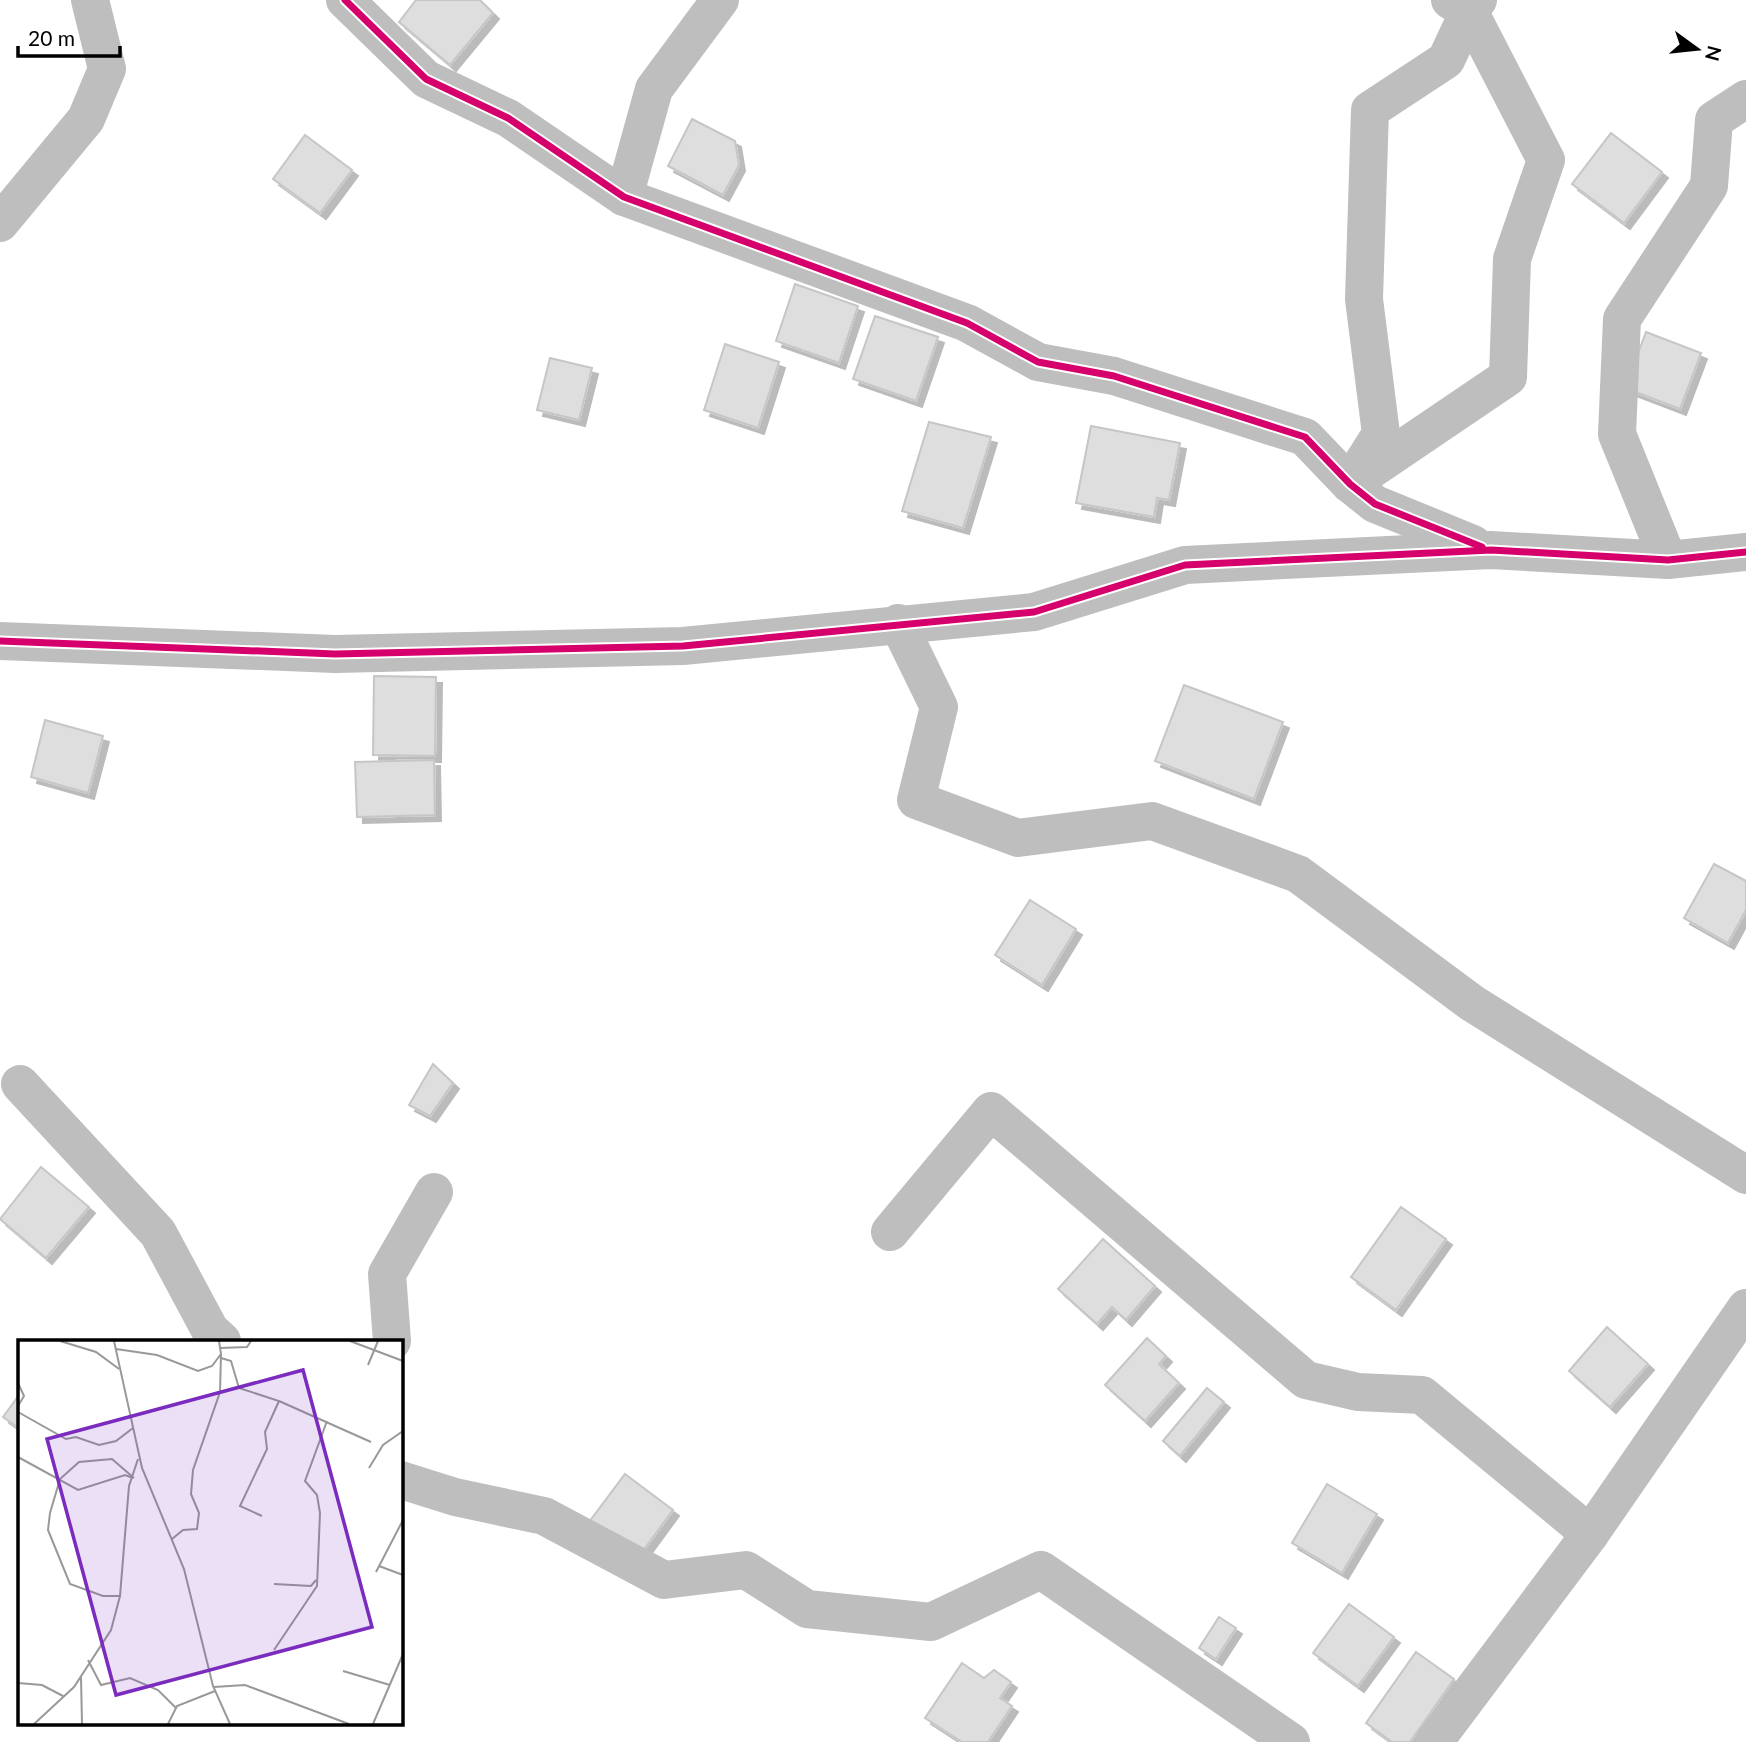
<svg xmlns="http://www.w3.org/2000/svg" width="1746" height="1742" font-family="Lato,sans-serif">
<defs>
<filter id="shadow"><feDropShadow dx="6" dy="6" stdDeviation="0" flood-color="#0004"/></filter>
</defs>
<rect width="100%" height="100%" fill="#fff"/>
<g fill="#dedede" stroke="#c6c6c6" stroke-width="2" filter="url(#shadow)">
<polygon points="416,0 480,0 493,13 450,65 399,22"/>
<polygon points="692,119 735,141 739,165 723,195 668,166"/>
<polygon points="1611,133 1662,172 1624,223 1572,184"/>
<polygon points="305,135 352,170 320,213 273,179"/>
<polygon points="795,284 858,306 839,363 776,341"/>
<polygon points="875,316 938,337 916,401 853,379"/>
<polygon points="1646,332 1701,353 1680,409 1625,388"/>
<polygon points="725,344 779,362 758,428 704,410"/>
<polygon points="550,358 592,368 579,420 537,410"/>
<polygon points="929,422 991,437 963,528 902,511"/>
<polygon points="1091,426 1180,443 1169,500 1157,498 1154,517 1076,503"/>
<polygon points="374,676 436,677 435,756 373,755"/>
<polygon points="1184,685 1283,722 1254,799 1155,761"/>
<polygon points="45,720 103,736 88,793 31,777"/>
<polygon points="434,760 435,815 357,817 355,762"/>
<polygon points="1714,864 1746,881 1746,910 1728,943 1684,918"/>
<polygon points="1030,900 1076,929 1042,985 995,955"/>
<polygon points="433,1064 453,1083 430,1116 409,1105"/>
<polygon points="41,1167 89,1207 46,1258 0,1219"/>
<polygon points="1401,1207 1446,1239 1396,1310 1351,1277"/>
<polygon points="1103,1239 1155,1286 1126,1320 1112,1307 1097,1324 1058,1289"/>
<polygon points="1607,1327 1648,1364 1610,1407 1569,1371"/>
<polygon points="1147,1338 1166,1356 1159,1364 1179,1383 1145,1421 1105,1385"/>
<polygon points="1207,1388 1224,1402 1180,1456 1163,1441"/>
<polygon points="19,1395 19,1428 3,1417"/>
<polygon points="625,1474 673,1510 637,1559 589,1522"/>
<polygon points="1327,1484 1377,1514 1342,1573 1292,1543"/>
<polygon points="1349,1604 1394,1637 1358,1686 1313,1653"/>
<polygon points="1219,1617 1236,1628 1216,1659 1199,1648"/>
<polygon points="1416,1652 1454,1679 1410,1742 1392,1742 1366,1723"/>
<polygon points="962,1663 984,1678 994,1670 1011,1682 1000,1698 1012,1706 988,1742 962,1742 925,1718"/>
</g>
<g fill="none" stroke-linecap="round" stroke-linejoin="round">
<g stroke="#bebebe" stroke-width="38">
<polyline points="345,0 426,79 508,118 624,197 967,323 1038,362 1114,376 1305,437 1350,484 1375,504 1473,544"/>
<polyline points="624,197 654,89 720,0"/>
<polyline points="0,223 86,119 107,69 90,0"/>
<polyline points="1355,475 1381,434 1364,299 1370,110 1446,60 1469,11 1478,0"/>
<polyline points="1350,484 1508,377 1512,259 1546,160 1469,11 1450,0"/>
<polyline points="1668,560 1617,434 1622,319 1709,186 1714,120 1746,99"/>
<polyline points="898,623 939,707 916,800 1018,838 1152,821 1298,874 1472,1003 1746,1175"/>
<polyline points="0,641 335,654 683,646 1034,612 1185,565 1491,550 1668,560 1746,552"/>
<polyline points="20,1084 158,1233 210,1330 222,1341"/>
<polyline points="890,1232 991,1111 1306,1380 1358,1392 1422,1395 1590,1534 1746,1308"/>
<polyline points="392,1341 387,1274 434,1192"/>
<polyline points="401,1480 455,1497 544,1516 664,1580 746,1570 807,1609 931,1622 1041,1570 1291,1742"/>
<polyline points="1434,1742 1590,1534"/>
</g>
<defs>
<g id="cycleway">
<polyline points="345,0 426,79 508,118 624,197 967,323 1038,362 1114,376 1305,437 1350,484 1375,504 1482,547"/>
<polyline points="0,641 335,654 683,646 1034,612 1185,565 1491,550 1668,560 1746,552"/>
</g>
</defs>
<use href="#cycleway" stroke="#fff" stroke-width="11"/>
<use href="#cycleway" stroke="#d6006c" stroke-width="7"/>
</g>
<g transform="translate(18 1340)">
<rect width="385" height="385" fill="#fff"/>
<path fill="none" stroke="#999" stroke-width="2" d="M 42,1 L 78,12 L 101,29M 96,1 L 124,128 L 166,229 L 195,346 L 212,384M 332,1 L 385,21M 202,8 L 229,7 L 233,1M 98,9 L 139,15 L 180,31 L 194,26 L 203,14 L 201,1M 203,18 L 213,21 L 221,48 L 261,61 L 247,92 L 249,109 L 222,166 L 244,176M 350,25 L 360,1M 0,43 L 6,56 L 0,66M 261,61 L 353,102M 0,72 L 48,99 L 58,97 L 81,105 L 98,101 L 115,88M 0,117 L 60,150 L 107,135 L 115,138M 351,128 L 365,105 L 385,91M 154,199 L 165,190 L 179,189 L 181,173 L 173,154 L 175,130 L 202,52 L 203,14M 361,226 L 385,235M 358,232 L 385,180M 256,244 L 293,246 L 298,240M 102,256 L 85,256 L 52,244 L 30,190 L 32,173 L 42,139 L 61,122 L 94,119 L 116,138M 256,310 L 299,246 L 302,173 L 299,155 L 287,141 L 309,81M 70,320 L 83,345 L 112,338 L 140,350 L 158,368M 325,331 L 372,345M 63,337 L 64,384M 0,343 L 24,345 L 45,356M 196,347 L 227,345 L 331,384M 16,384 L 56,347 L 93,290 L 102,256 L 111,146 L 120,119M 150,384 L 159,366 L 197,351M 355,384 L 385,314"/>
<path fill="#7b2cbf" fill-opacity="0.15" stroke="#7b2cbf" stroke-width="3.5" d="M 285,30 L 354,287 L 98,355 L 29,99 Z"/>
<rect width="385" height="385" fill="none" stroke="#000" stroke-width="3.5"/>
</g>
<g transform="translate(1697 49) rotate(105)" stroke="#ffffff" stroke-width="5" paint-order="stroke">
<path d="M0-5L12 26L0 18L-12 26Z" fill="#000000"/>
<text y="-10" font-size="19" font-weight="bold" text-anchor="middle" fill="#000000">N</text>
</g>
<path d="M18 46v10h102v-10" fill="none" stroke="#000000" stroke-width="3.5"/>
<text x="28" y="46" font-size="21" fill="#000000" stroke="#ffffff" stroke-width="5" paint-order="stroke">20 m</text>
</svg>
